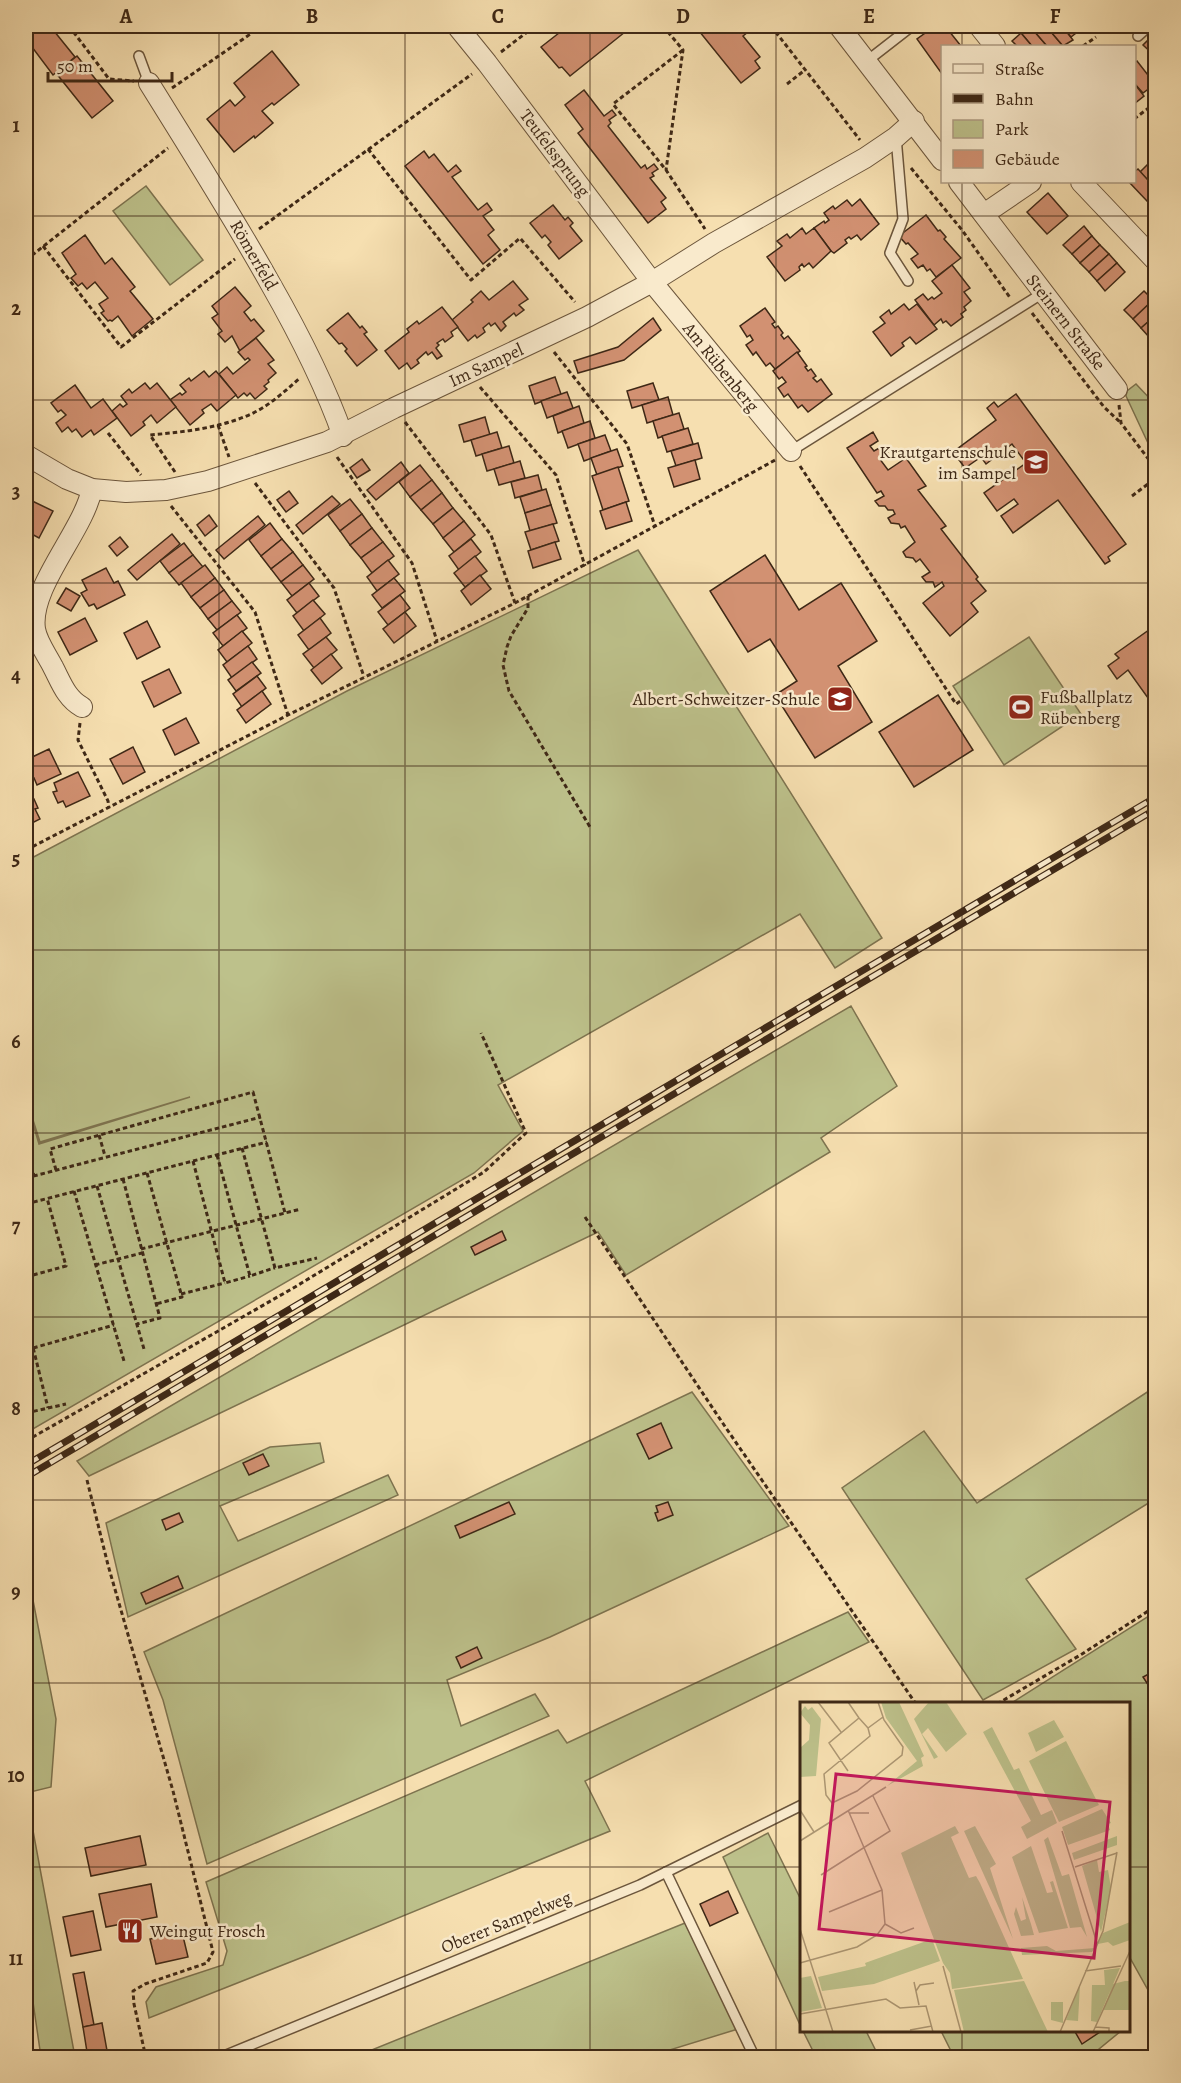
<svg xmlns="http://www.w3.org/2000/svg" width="1181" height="2083" font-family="Alegreya,serif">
<rect width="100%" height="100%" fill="#f6dfb0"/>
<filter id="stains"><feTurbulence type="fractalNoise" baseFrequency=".00333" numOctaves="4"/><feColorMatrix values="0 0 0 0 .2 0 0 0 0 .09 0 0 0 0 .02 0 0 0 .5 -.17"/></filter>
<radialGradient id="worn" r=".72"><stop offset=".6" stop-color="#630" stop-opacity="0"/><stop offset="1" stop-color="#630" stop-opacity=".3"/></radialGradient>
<g fill="#bdc18b" stroke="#7e7450" stroke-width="1.5">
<polygon points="146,186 203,260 170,285 113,211"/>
<polygon points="1136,384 1155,404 1155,458 1126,396 1127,391"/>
<polygon points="638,550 882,938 835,968 800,914 498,1085 523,1131 474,1173 26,1433 26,1101 39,1144 190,1097 40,1142 26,1098 26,861 347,691"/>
<polygon points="1029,637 1081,714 1004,765 953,686"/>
<polygon points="851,1006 897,1086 821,1138 830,1152 626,1275 598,1232 89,1476 77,1461"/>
<polygon points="1155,1387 1155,1499 1026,1579 1076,1649 983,1700 842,1488 924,1431 977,1503"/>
<polygon points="692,1392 789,1526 550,1637 447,1680 461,1726 535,1694 549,1716 207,1864 163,1700 144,1652"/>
<polygon points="320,1443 324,1462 220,1506 238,1541 388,1475 398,1495 128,1617 106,1523 270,1447"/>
<polygon points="26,1564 56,1719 51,1787 26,1793 75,2057 41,2057 26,1954"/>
<polygon points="848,1612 869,1642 585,1781 610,1831 308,1955 149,2018 146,2002 156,1987 223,1965 227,1951 206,1882 558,1730 567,1743"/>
<polygon points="1155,1612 1156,1997 1153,1999 1129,1956 1128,1704 1010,1704"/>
<polygon points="768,1833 801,1900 801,2027 723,1857"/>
<polygon points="685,1923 738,2029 650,2056 650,2057 352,2058"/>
<polygon points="803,2031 866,2031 879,2057 816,2057"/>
<polygon points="941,2031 1121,2031 1088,2058 954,2057"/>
</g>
<g fill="#d29172" stroke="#3e2816" stroke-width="1.5">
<polygon points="26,26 50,26 75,57 53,75 26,39"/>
<polygon points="568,26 620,26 625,32 570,76 562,67 559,68 541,47"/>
<polygon points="695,26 751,26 753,28 743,36 760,57 755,61 760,68 741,83"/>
<polygon points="935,26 945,26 961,46 942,46 942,74 917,39"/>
<polygon points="1031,26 1034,31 1047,46 1032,46 1021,33"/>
<polygon points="1041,26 1046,26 1063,46 1047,46 1034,31"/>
<polygon points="1046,26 1062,26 1073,40 1063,46"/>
<polygon points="1062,26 1076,26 1080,30 1071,37"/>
<polygon points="1156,32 1156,57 1143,45"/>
<polygon points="1021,33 1032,46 1017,46 1012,41"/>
<polygon points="272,51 299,85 274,105 272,103 262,111 273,123 255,138 254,136 234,152 207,119 230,100 235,106 245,97 234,83"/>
<polygon points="77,56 113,101 92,118 56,73"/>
<polygon points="1137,61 1155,84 1143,93 1134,83 1134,63"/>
<polygon points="1134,83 1144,96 1134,104"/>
<polygon points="584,90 604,116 612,110 616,115 609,120 611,123 608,126 641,168 645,165 647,169 654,164 658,169 652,173 654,176 650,178 666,198 661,202 666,209 648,223 578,133 583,129 565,105"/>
<polygon points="424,151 429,158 434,154 448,172 456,165 461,171 452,177 478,210 487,203 492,210 483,216 494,230 488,235 500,250 483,264 405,166"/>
<polygon points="1150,162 1156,168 1156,189 1140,172"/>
<polygon points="1138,169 1156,189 1156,194 1147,201 1129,182 1134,182 1134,172"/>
<polygon points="1048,193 1068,216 1047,234 1027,212"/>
<polygon points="860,199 879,224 861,240 857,235 851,239 849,237 845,240 847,243 834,253 831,251 814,228 824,221 825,223 829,220 824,213 833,206 835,209 847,200 852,206"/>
<polygon points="553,205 565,220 568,217 573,223 570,226 582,241 559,259 548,245 551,242 545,235 542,238 530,223"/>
<polygon points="926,215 938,231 940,230 946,237 944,239 961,258 936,277 930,269 927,271 923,265 918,268 911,259 918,254 908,243 906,244 899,236"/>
<polygon points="1084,226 1092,236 1072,254 1063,245"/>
<polygon points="802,228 806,234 814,228 831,251 813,268 809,263 804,267 802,264 799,267 800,270 785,281 767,257 782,246 777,241 787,234 790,238"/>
<polygon points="85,235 105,264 112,258 135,287 130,291 153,319 132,336 118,316 112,321 110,320 108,321 101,313 104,311 99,304 108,298 95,282 87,289 82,283 78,286 71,278 76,274 62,253"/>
<polygon points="1092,236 1100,245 1080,263 1072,254"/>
<polygon points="1100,245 1109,254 1089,272 1080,263"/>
<polygon points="1109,254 1117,263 1097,281 1089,272"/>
<polygon points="1117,263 1125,272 1105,291 1097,281"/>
<polygon points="952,265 970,288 964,292 971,301 964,307 966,310 961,314 963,317 951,326 946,321 943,323 941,319 934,325 915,300 923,294 928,300 932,297 934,299 942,293 932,281"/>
<polygon points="513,281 528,299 519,305 524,310 516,316 514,313 503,322 506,326 501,331 495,323 491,326 489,323 483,328 485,332 477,338 475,335 468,341 452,320 473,302 471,300 481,291 489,300"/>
<polygon points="235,287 251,306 244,312 251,321 254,319 264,331 240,351 232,336 225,342 218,334 222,331 212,318 218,314 212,306"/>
<polygon points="1144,291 1153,300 1133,319 1124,310"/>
<polygon points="1153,300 1156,303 1156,315 1141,328 1133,319"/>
<polygon points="904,304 909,310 917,304 937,329 916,344 910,337 902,343 904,346 891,356 873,332 885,323 880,317 889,310 891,314"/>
<polygon points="442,307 458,327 451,332 453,336 445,342 443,339 437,343 439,345 436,348 442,356 437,359 432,352 428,355 426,352 417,360 419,363 411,369 407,363 399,369 385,351 409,332 407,329 417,321 419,324"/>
<polygon points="765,308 775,322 772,324 775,328 778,326 783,333 781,335 784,339 788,336 800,351 775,369 770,363 766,366 756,352 753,355 746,345 753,340 750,335 747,337 740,326"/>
<polygon points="348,313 360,328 362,326 367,332 364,334 377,350 357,366 345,351 347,349 342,343 339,344 327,330"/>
<polygon points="1156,315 1156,332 1149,337 1141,328"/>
<polygon points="653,318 661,330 624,360 578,373 574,361 618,347"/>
<polygon points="256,338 274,360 268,364 276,373 268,380 269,382 264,386 267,389 255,399 250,393 247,396 244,393 238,398 219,374 227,367 233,374 250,360 248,358 245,360 238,352"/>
<polygon points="797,352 807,366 805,367 808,371 811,369 816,376 813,378 817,382 821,379 832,394 808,412 802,405 798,408 788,394 784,397 778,388 786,382 782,377 779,379 773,371"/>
<polygon points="204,371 209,377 216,371 236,395 217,411 211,404 202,410 204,413 190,425 170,400 180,393 182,395 186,392 180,385 189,378 191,381"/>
<polygon points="555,377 561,394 535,404 529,386"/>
<polygon points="145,383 150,389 157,383 176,407 157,423 151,415 143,422 145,425 131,436 112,411 120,404 123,407 127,404 121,396 129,389 132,393"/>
<polygon points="653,383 659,400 632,408 627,391"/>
<polygon points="75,385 91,408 103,399 117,418 94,435 91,430 82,437 76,429 72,432 68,427 62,432 56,423 66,415 61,410 58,412 51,403"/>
<polygon points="567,392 573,408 547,418 541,401"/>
<polygon points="1016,394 1126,544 1108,557 1110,561 1105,564 1058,500 1013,533 1001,516 1018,504 1014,499 997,511 984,493 1026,463 1012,444 986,464 981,457 965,468 953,452 996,420 987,408 994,402 998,407"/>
<polygon points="668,397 673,415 647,423 642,405"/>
<polygon points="579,406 584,423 558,433 553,416"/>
<polygon points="679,413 684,429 658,438 653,421"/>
<polygon points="485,417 490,435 464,442 459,425"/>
<polygon points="590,421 595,438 568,448 562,431"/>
<polygon points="688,428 693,444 667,452 662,436"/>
<polygon points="497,432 502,448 476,456 471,440"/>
<polygon points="873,432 878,441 870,446 874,451 883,446 888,453 879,458 888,470 906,458 926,486 918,490 946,526 941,529 978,577 976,579 986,591 971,603 978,612 950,636 923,603 944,586 942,582 935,587 933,582 926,582 922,577 930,572 920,559 916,562 913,558 906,557 903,552 915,542 905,526 901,528 899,524 891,523 888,518 895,514 893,510 888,510 885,506 879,506 875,501 884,496 881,491 877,493 847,448"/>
<polygon points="605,435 611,451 584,461 578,444"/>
<polygon points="698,443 702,458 676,466 671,451"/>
<polygon points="509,446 514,463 487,471 482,454"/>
<polygon points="617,449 623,466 597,475 591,458"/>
<polygon points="362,459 370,470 357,478 350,468"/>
<polygon points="695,460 700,479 674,487 668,468"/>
<polygon points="520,461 525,478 499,485 494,469"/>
<polygon points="401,462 409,473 376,500 367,490"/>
<polygon points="420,465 432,480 410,497 399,482"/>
<polygon points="618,467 629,501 603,510 592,476"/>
<polygon points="538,475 542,490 515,498 511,482"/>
<polygon points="432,480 442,493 421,510 410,497"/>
<polygon points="546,489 551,505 525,513 520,497"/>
<polygon points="289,491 298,503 286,512 277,500"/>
<polygon points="442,493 453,508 433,524 421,510"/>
<polygon points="332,496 340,504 303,534 296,525"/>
<polygon points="26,498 53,511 39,538 26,531"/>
<polygon points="350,499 362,514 340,531 328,515"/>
<polygon points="626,502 632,521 606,529 600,511"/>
<polygon points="551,505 557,523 530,531 525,513"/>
<polygon points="453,508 464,521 443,538 433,524"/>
<polygon points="362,514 372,528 350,545 340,531"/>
<polygon points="209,515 217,526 205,536 197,525"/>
<polygon points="258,516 265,525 224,559 216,550"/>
<polygon points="464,521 475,535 454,552 443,538"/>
<polygon points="270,523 282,539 261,556 249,540"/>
<polygon points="553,524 559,541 531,550 525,532"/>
<polygon points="372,528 383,542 361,558 350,545"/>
<polygon points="172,534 180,544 137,580 128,570"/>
<polygon points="120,537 128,547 117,556 109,546"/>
<polygon points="282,539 293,552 271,569 261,556"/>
<polygon points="471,539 481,552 459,570 449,556"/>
<polygon points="383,542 394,556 372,573 361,558"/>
<polygon points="555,542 561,559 533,568 528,551"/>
<polygon points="184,543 193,555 169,573 160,561"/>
<polygon points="293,552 303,565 281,582 271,569"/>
<polygon points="193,555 203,567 179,585 169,573"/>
<polygon points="765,555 799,610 841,583 877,641 838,666 872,722 815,758 775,695 797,681 770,639 748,652 710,591"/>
<polygon points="475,556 487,571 465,587 454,573"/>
<polygon points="388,560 399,574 377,591 367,577"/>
<polygon points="205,565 215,578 191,597 181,583"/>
<polygon points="303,565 314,579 292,596 281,582"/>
<polygon points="106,568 114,583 118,581 125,595 97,609 94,604 89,606 81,593 87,590 82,580"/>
<polygon points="480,575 491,589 471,605 461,591"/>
<polygon points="215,578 224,590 200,608 191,597"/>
<polygon points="394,578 405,591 382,608 372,595"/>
<polygon points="309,583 319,596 297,613 287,600"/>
<polygon points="66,588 80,596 71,611 57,603"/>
<polygon points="224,590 232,601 208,619 200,608"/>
<polygon points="400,595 410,608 388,625 378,612"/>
<polygon points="313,600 325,614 304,631 293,616"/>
<polygon points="232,601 241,612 217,630 208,619"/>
<polygon points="405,612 416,626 394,643 383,629"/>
<polygon points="237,615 247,628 223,646 213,633"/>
<polygon points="85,618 97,641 70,655 58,632"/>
<polygon points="320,618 331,633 309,650 298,635"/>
<polygon points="147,621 160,647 137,659 124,633"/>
<polygon points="1156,625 1156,703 1153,705 1128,670 1117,679 1108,666 1119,658 1115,654"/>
<polygon points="242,631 252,643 227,662 218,650"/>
<polygon points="326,637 337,650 314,668 303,654"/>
<polygon points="248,646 257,659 232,678 223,665"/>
<polygon points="331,654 342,668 322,684 311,670"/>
<polygon points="252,662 261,673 236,691 228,680"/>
<polygon points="169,669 181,693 154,707 142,682"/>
<polygon points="257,676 266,688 242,707 233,694"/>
<polygon points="262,691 271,704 246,723 237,710"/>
<polygon points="938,695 973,750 914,787 879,732"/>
<polygon points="186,718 199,743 175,755 163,730"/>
<polygon points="133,747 145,772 123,784 110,759"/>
<polygon points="49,749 61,774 37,785 34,778 29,780 26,772 29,768 26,760"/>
<polygon points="78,772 90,796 66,807 63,801 58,803 53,792 57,791 54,783"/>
<polygon points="26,792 31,801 34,799 38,808 35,809 40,819 26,826"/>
<polygon points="502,1231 506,1240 475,1255 471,1247"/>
<polygon points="661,1423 672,1448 649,1459 637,1434"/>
<polygon points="263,1454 269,1466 249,1475 243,1463"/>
<polygon points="509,1502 515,1514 460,1538 455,1526"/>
<polygon points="668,1502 673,1515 658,1521 655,1513 658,1512 656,1506"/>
<polygon points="179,1513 183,1522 166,1530 162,1520"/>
<polygon points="178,1576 183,1588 146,1604 141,1593"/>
<polygon points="477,1647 482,1658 461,1668 456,1657"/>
<polygon points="1156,1670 1156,1697 1143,1677"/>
<polygon points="140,1836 146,1865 91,1876 85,1848"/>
<polygon points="151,1884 157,1917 106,1927 99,1894"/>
<polygon points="728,1891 738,1913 710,1926 700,1904"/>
<polygon points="93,1911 101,1950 71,1956 63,1917"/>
<polygon points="182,1932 188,1957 156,1964 150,1939"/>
<polygon points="84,1972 94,2025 83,2027 73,1974"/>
<polygon points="102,2023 108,2056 88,2058 83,2027"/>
<polygon points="1074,2030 1103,2030 1082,2044"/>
</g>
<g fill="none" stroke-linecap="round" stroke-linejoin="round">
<defs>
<g id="service">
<polyline points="1138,36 1149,26"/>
<polyline points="139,56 149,83"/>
<polyline points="867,61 912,26"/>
<polyline points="896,137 903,219 890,253 908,281"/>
<polyline points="791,451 1043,293"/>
<polyline points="666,1872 755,2058"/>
<polyline points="219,2058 640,1885 802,1805"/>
</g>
<g id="minor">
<polyline points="457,26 487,63 652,282 791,451"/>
<polyline points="839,26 942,160"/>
<polyline points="979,26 995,46"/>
<path d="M 149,83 C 190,149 232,215 270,283 C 298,332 324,382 343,436"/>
<polyline points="959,182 1117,389"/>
<polyline points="1081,182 1156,261"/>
<polyline points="984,214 1031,182"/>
<polyline points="26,455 67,479 92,489 126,492 166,490 208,481 327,442 394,408 587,317 652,282 714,243 865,158 896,137 914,121"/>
<path d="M 82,707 C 66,698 61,682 53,667 C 47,655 37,642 35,629 C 29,587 83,532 92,489"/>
</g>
</defs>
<use href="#service" stroke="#6c563c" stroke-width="12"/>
<use href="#minor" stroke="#6c563c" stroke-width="22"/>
<g stroke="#3e2816" stroke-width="3" stroke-dasharray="4.5 3" stroke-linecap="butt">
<polyline points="69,26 109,79 134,81"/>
<polyline points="357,26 361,30"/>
<polyline points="663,26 683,50 666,170"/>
<polyline points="771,26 860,140"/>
<polyline points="1083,46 1096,37"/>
<polyline points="683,50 613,104 666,170 705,229"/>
<polyline points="501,52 535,26"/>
<polyline points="787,84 805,70"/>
<polyline points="172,88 262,26"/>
<polyline points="1134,119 1154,104"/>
<polyline points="368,149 471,280 520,238 575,302"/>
<polyline points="911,168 962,230 1011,299"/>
<polyline points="259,229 472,74"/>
<polyline points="1149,229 1156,225"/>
<polyline points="43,246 121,347 235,259"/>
<polyline points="26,260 168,148"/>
<polyline points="1032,313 1104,407 1121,423"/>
<polyline points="554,352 627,444 655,526"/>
<polyline points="480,387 556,475 585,566"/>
<polyline points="1119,405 1121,423 1156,469"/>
<polyline points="405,422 491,535 515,603"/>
<polyline points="218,425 229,457"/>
<polyline points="108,433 141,475"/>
<polyline points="337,457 412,563 437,641"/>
<polyline points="800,466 956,704 962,700"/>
<path d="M 175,472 L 150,435 C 184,432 220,428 251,414 C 269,406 285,391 300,378"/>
<polyline points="255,483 334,588 364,677"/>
<polyline points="1132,496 1156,478"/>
<polyline points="171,506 255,612 288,715"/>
<polyline points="528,596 528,608 511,636 507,647 503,665 509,691 590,827"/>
<polyline points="80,723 78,740 108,801 109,808"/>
<polyline points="26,850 288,715 515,603 777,459"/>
<polyline points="26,1123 28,1132 26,1132"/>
<polyline points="99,1135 105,1156"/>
<polyline points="26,1144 34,1176"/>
<polyline points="242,1148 275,1268 317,1258"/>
<polyline points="217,1155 250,1276 274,1268"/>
<polyline points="193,1161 225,1283 250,1276"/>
<polyline points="56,1170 50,1149 253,1092 285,1213"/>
<polyline points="147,1173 182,1297 156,1304"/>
<polyline points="26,1178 261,1117"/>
<polyline points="123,1179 160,1318 137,1324"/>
<polyline points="97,1186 144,1349"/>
<polyline points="74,1191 124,1361"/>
<polyline points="26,1204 267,1142"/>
<polyline points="585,1217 726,1428 916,1704"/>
<polyline points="141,1249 301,1209"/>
<polyline points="95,1265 142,1253"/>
<polyline points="26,1277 66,1266 47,1198"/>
<polyline points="181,1294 225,1283"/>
<polyline points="26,1319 48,1408"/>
<polyline points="26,1350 114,1325"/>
<polyline points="26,1413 66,1404"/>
<polyline points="26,1441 295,1287 484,1172 526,1133 481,1033"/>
<polyline points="87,1480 108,1565 173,1791 213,1952 207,1963 145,1984 133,1991 134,2004 146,2058"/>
<polyline points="997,1704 1082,1654 1156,1606"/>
</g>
<use href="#service" stroke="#f9eacc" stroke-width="9"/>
<use href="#minor" stroke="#f9eacc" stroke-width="20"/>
<defs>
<g id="rail">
<polyline points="26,1465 1156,797"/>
<polyline points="26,1477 1156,809"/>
</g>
</defs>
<use href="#rail" stroke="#3e2816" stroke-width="7"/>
<use href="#rail" stroke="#f9eacc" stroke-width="4.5" stroke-dasharray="14" stroke-linecap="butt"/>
</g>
<path fill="none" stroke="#3e2816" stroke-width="1.5" stroke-opacity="0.55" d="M 219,26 L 219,2058M 405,26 L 405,2058M 590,26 L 590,2058M 776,26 L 776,2058M 962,26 L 962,46M 962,182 L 962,1704M 26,216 L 1156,216M 26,400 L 1156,400M 26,583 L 1156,583M 26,766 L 1156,766M 26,950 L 1156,950M 26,1133 L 1156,1133M 26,1317 L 1156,1317M 26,1500 L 1156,1500M 26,1683 L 1156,1683M 26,1867 L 802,1867M 1128,1867 L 1156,1867M 962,2030 L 962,2058"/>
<defs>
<symbol id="school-square" viewBox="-11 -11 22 22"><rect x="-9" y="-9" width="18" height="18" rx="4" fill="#8f2418" stroke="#f9eacc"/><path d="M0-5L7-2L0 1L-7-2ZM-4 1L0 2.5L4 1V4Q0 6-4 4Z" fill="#fff"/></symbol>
<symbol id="stadium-square" viewBox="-11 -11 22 22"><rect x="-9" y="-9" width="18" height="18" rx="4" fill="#8f2418" stroke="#f9eacc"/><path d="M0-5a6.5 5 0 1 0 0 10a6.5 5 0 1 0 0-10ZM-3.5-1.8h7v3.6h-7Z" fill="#fff"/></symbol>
<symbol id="restaurant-square" viewBox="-11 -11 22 22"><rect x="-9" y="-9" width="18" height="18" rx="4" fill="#8f2418" stroke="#f9eacc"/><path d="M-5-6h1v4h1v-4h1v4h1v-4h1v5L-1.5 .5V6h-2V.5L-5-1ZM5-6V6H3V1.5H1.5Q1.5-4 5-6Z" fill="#fff"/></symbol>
</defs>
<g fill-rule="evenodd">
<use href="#school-square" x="1021" y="447" width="30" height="30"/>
<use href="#school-square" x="825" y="684" width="30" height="30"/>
<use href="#stadium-square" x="1006" y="692" width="30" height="30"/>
<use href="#restaurant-square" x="115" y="1916" width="30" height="30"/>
</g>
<g text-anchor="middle" stroke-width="5" stroke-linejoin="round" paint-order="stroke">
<g font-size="18" fill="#3e2816" stroke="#f9eacc">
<text transform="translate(555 153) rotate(53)" y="6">Teufelssprung</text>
<text transform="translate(254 255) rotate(60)" y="6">Römerfeld</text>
<text transform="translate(1066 322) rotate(52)" y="6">Steinern Straße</text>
<text transform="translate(486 365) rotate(-25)" y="6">Im Sampel</text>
<text transform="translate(721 367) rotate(51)" y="6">Am Rübenberg</text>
<text transform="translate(506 1922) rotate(-22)" y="6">Oberer Sampelweg</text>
</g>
<g font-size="18" fill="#3e2816" stroke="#f9eacc" text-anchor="end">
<text x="1016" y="458">Krautgartenschule<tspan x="1016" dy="21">im Sampel</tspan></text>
<text x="1040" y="703" text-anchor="start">Fußballplatz<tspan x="1040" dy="21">Rübenberg</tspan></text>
<text x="820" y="705">Albert-Schweitzer-Schule</text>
<text x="150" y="1937" text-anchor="start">Weingut Frosch</text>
</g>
</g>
<g transform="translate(800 1702)">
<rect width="330" height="330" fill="#f6dfb0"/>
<path d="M 81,0 L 99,0 L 124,54 L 121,56 L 123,64 L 87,84 L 117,59 L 86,16 ZM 129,0 L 146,0 L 167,32 L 146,50 L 128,26 L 122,32 L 138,55 L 134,57 L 114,17 ZM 5,4 L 8,8 L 12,5 L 21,17 L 16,74 L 0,75 L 0,46 L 9,38 L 10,23 L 0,11 ZM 254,18 L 264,35 L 236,50 L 228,31 ZM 192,25 L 214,68 L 219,66 L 241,113 L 252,108 L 257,121 L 227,137 L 221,125 L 231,119 L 183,30 ZM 266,39 L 299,103 L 259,120 L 229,59 ZM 302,107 L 311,121 L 308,122 L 310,128 L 268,143 L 262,125 ZM 155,124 L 159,131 L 151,135 L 169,176 L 176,174 L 180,181 L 223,277 L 152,287 L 150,271 L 143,261 L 101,151 ZM 175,124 L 196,162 L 190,166 L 213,237 L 164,129 ZM 317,134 L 317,143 L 274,158 L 272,151 ZM 248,135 L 262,174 L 269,172 L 287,235 L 281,225 L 270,226 L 244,138 ZM 231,144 L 247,191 L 253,190 L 250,180 L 253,179 L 268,226 L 239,231 L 212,155 ZM 297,158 L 299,170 L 308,168 L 311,186 L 301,230 L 282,164 ZM 222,195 L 231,222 L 234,233 L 221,234 L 214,212 L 216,205 L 221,219 L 226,217 ZM 330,220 L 330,238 L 313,244 L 308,240 L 298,242 L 303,231 ZM 132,237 L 140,259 L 74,282 L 22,289 L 18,275 L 66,264 L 65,261 ZM 247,244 L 256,249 L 295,246 L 292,250 L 222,253 L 221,246 ZM 320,266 L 297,320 L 291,319 L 292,283 L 305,283 L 304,268 ZM 11,274 L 22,306 L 0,310 L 0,276 ZM 224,279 L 248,330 L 164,330 L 154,288 ZM 325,279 L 330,279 L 330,308 L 303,308 L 313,282 ZM 280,283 L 278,319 L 266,318 ZM 251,300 L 263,300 L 263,321 L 251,318 Z" fill="#bdc18b"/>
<path fill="none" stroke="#ac9672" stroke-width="1.5" d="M 18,0 L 41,30M 48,0 L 59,16M 68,26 L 70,34 L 24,72 L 26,93 L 32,101 L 57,89 L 102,53 L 103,45 L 84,18 L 78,0M 48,69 L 29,41 L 59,16 L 68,26 L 83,15M 0,108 L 14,130M 50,111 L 69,111M 262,129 L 297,241M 0,139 L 86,85M 275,165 L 317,151M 21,173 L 90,129 L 73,94M 29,210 L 82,188M 85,222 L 101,231 L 114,226M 0,227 L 33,330M 0,261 L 57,245 L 77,233 L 85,222 L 82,188 L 48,108M 143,264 L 161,330M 285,269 L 321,264M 114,280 L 119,303M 116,289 L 120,283 L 134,281M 0,312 L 86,297 L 100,306 L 126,304 L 133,330M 295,325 L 309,326 L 309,330M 110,328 L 132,324M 260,330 L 303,229 L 317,150M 293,330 L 330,249"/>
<path fill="#c2185b" fill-opacity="0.15" stroke="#c2185b" stroke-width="3" d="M 36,72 L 310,100 L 294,256 L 19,227 Z"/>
<rect width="330" height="330" fill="none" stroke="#3e2816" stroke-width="3"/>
</g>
<rect width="1181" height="2083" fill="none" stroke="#f6dfb0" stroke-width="66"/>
<rect x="941" y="45" width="195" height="138" fill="#f9eacc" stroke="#ae9c83" stroke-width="1.5"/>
<rect x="953" y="64" width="30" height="9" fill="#f9eacc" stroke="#ae9c83" stroke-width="1.5"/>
<text x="995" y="75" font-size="18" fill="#3e2816">Straße</text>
<rect x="953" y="94" width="30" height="9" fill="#3e2816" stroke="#ae9c83" stroke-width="1.5"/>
<text x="995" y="105" font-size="18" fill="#3e2816">Bahn</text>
<rect x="953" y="120" width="30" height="18" fill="#bdc18b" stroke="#ae9c83" stroke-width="1.5"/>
<text x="995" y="135" font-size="18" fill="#3e2816">Park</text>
<rect x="953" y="150" width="30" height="18" fill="#d29172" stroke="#ae9c83" stroke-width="1.5"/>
<text x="995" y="165" font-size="18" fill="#3e2816">Gebäude</text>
<path d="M48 72v9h124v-9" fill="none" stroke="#3e2816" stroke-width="3"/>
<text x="57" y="72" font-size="18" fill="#3e2816" stroke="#f9eacc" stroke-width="4.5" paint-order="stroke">50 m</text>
<rect x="33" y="33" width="1115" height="2017" fill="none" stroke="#3e2816" stroke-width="2"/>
<g font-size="20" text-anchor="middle" font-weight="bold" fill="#3e2816">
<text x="126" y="23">A</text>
<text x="312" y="23">B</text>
<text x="498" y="23">C</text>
<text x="683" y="23">D</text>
<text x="869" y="23">E</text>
<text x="1055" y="23">F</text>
<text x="16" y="132">1</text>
<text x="16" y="315">2</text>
<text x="16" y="498">3</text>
<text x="16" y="682">4</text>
<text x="16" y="865">5</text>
<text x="16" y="1048">6</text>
<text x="16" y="1232">7</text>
<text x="16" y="1415">8</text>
<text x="16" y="1598">9</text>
<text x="16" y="1782">10</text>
<text x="16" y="1965">11</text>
</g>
<rect width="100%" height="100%" filter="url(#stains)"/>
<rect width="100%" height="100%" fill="url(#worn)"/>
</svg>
